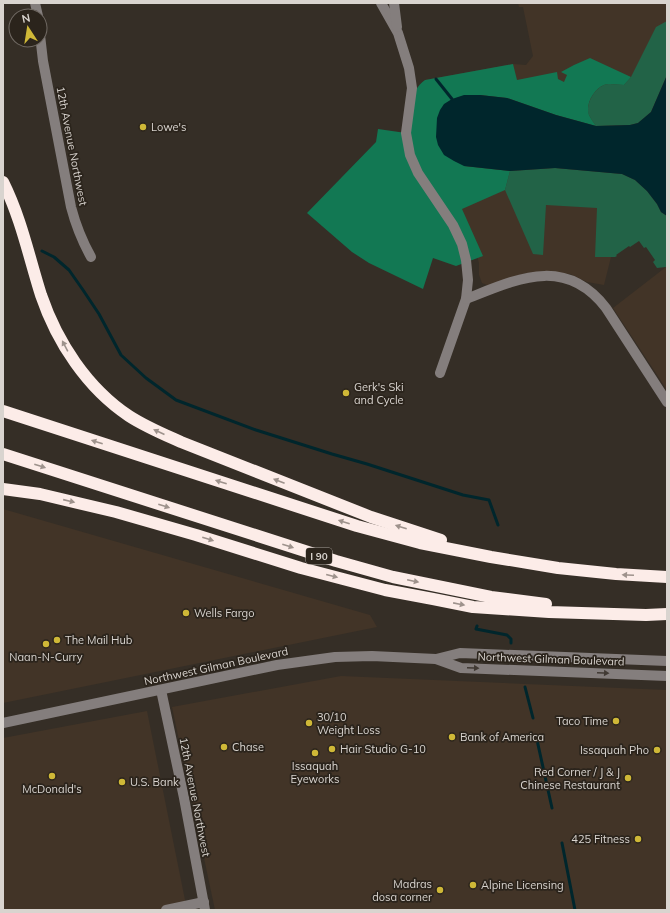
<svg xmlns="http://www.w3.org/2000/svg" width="670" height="913" font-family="Mulish,sans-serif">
<rect width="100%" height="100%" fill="#352e26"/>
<g fill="#423427">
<polygon points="518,3 667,3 667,390 613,308 666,267 664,256 651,236 615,248 611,257 604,285 587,282 570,274 547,272 526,273 490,286 482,283 479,275 479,263 473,241 419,130 423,87 425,80 513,64 526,65 533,56 523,7 519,7"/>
<polygon points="3,509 370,615 377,627 3,703"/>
<polygon points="341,676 667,690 667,910 215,910 172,707"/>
<polygon points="147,711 187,910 3,910 3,738"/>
</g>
<g fill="#226347">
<path d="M 667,21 L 667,75 L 651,112 L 638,123 L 630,125 L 596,126 C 594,123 591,119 589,115 C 585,105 594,89 604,85 C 609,83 618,85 624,85 L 631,77 L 656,27 Z"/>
<polygon points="555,168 622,174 635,180 647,191 657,204 661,212 667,216 667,264 666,267 657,268 653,262 655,260 646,247 644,248 639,241 630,247 629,246 616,255 617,256 615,257 595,257 597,208 546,205 543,255 533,254 505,190 510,171"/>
</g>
<path fill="#127853" d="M 590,58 L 631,77 L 624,85 C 618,85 609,83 604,85 C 594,89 585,104 589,115 C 591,119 594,123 596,126 L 556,115 L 507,98 L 480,95 L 464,95 L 464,166 L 510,171 L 505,190 L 462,209 L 483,256 L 456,266 L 433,258 L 423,289 L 369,263 L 352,252 L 307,213 L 376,142 L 378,129 L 406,133 C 409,115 409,91 425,80 L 513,64 L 517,80 L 557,72 L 558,79 L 564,82 L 567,75 L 561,72 L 574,65 Z"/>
<polygon fill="#00262c" points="667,75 667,216 661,212 657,204 647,191 635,180 622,174 555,168 510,171 464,166 454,161 444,155 438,145 436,137 437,118 440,110 444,104 452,99 464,95 480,95 507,98 556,115 596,126 630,125 638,123 651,112"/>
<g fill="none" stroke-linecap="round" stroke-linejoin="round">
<g stroke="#00262c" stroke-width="3">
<polyline points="436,79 452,99"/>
<polyline points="42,251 54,257 69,270 83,290 99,314 121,355 146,378 176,400 256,430 332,454 367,464 463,495 489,500 498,525"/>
<polyline points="477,626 476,629 507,635 511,639 511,643"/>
<polyline points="525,687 533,718"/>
<polyline points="537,740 552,808"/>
<polyline points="562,843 575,910"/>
</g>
<g stroke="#847e7d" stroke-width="10">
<polyline points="35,3 38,16"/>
<polyline points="381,3 398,33 409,68 412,88 406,133 410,155 418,173 453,225 462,244 466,260 468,280 466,299 440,373"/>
<polyline points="394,3 397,27"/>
<path d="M 40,35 L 43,61 L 71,207 C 76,226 81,239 91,257"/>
<path d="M 466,299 C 517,279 565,255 606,308 L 667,402"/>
<polyline points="436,659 460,653 667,661"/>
<polyline points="161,690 184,798 205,910"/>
<polyline points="3,723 277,665 335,657 372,656 436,659 461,668 667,676"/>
<polyline points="166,910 204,902"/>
</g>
<g stroke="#fcece8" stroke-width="12">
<path d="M 3,182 C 21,218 29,257 41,295 C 57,342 87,388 129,416 C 146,427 163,434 181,442 L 371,517 L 441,540"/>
<polyline points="3,411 357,526 420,543 491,557 558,568 616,574 667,577"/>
<polyline points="3,454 336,561 393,577 491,597 546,604"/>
<polyline points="3,489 40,494 116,512 196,535 301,568 385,590 433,599 473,607 549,612 646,615 667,614"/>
</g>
</g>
<defs><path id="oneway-solid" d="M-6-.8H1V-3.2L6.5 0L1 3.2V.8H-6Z"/></defs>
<g fill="#9e928c">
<use href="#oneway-solid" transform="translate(65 346) rotate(-118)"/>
<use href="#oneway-solid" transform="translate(159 432) rotate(-156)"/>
<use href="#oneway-solid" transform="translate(97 442) rotate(-162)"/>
<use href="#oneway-solid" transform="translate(40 466) rotate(18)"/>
<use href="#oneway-solid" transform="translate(279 481) rotate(-159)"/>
<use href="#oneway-solid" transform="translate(221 482) rotate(-162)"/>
<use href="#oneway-solid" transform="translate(69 501) rotate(13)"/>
<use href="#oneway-solid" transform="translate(164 506) rotate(18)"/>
<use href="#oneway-solid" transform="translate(344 522) rotate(-162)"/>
<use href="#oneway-solid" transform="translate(401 527) rotate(-162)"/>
<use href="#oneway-solid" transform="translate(208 539) rotate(17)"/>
<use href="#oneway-solid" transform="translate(288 546) rotate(18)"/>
<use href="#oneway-solid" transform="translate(628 575) rotate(-177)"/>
<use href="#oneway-solid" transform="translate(332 576) rotate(14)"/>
<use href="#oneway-solid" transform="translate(413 581) rotate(12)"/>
<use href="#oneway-solid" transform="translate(459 604) rotate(11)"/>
</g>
<g fill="#413a34">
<use href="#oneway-solid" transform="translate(473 668) rotate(2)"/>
<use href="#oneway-solid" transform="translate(603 673) rotate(3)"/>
</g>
<g fill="#cfb837" stroke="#2b241c" stroke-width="1.5">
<circle cx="143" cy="127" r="4"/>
<circle cx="346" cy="393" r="4"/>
<circle cx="186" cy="613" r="4"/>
<circle cx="57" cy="640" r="4"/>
<circle cx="46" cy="644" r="4"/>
<circle cx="616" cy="721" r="4"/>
<circle cx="309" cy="723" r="4"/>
<circle cx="452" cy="737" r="4"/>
<circle cx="224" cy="747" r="4"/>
<circle cx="332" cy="749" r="4"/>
<circle cx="657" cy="750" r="4"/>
<circle cx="315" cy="753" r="4"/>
<circle cx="52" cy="776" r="4"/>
<circle cx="628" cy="778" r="4"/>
<circle cx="122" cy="782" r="4"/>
<circle cx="638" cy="839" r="4"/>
<circle cx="473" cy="885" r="4"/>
<circle cx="440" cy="890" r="4"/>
</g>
<g text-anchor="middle" stroke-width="3.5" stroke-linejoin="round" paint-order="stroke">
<rect fill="#2b241c" stroke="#a59f99" stroke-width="1" x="306" y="548" width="26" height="16" rx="3"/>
<g font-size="10" font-weight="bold" fill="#d9d4cf">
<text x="319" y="560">I 90</text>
</g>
<g font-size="11" fill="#d9d4cf" stroke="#2b241c" text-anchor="start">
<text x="151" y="131">Lowe's</text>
<text x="354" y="391">Gerk's Ski<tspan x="354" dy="13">and Cycle</tspan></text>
<text x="194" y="617">Wells Fargo</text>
<text x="65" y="644">The Mail Hub</text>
<text x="46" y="661" text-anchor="middle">Naan-N-Curry</text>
<text x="317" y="721">30/10<tspan x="317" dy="13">Weight Loss</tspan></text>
<text x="608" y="725" text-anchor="end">Taco Time</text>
<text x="460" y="741">Bank of America</text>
<text x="232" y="751">Chase</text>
<text x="340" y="753">Hair Studio G-10</text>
<text x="649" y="754" text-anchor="end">Issaquah Pho</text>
<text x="315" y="770" text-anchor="middle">Issaquah<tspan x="315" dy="13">Eyeworks</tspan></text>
<text x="620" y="776" text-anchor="end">Red Corner / J &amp; J<tspan x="620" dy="13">Chinese Restaurant</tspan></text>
<text x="130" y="786">U.S. Bank</text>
<text x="52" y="793" text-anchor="middle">McDonald's</text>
<text x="630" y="843" text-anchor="end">425 Fitness</text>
<text x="432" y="888" text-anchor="end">Madras<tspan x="432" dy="13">dosa corner</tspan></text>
<text x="481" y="889">Alpine Licensing</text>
</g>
<g font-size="11" fill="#d9d4cf" stroke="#2b241c">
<text transform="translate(72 146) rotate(79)" y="4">12th Avenue Northwest</text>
<text transform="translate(551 659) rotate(2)" y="4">Northwest Gilman Boulevard</text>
<text transform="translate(216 666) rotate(-12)" y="4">Northwest Gilman Boulevard</text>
<text transform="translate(195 797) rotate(79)" y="4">12th Avenue Northwest</text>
</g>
</g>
<rect width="670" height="913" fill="none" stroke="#d9d4cf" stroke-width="8"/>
<g transform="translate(28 28) rotate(348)"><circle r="19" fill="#2b241c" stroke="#716a64"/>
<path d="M0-3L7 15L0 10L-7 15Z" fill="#cfb837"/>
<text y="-6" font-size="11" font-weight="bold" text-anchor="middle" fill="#d9d4cf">N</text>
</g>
</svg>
